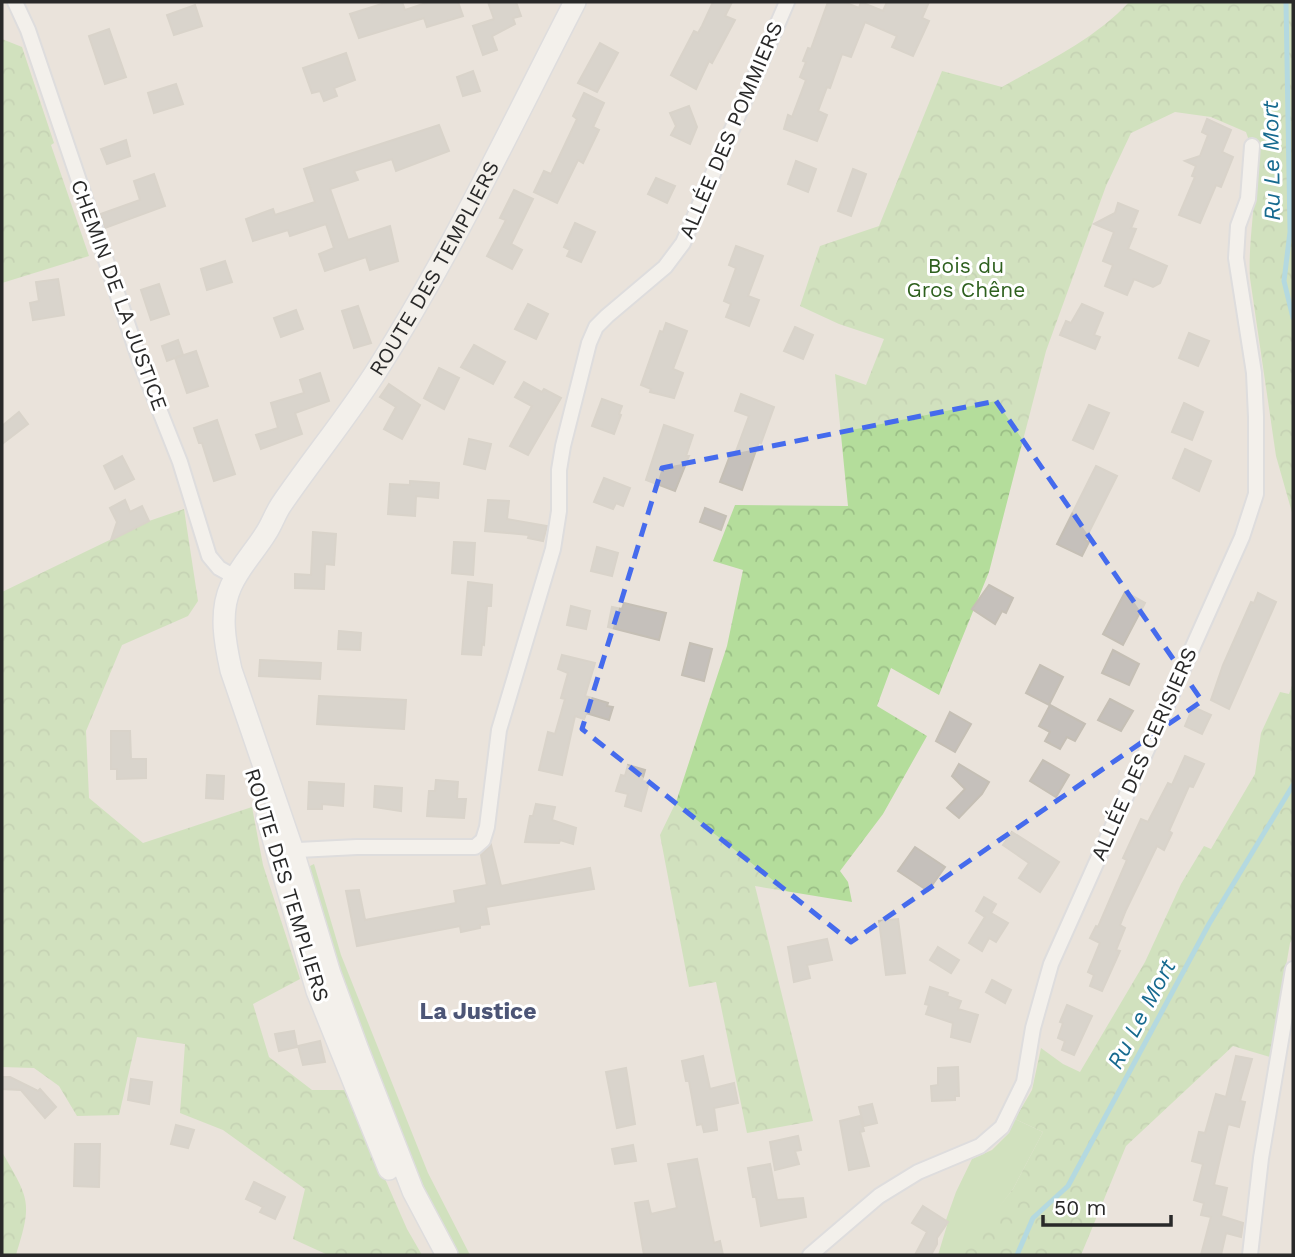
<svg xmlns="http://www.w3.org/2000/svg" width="1295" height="1257" font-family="'Work Sans',sans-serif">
<defs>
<pattern id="forest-crowns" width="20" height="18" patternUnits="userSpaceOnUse" patternTransform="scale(1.75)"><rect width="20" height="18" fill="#b4dd9b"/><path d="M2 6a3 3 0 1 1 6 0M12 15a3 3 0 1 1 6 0" fill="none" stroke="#9bbe86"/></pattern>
</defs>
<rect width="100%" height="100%" fill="#eae3db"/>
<g fill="#b4dd9b">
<path d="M 314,864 L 341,955 L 428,1173 L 470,1255 L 457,1255 C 412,1166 373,1074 341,980 C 328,944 319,905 308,867 Z"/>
<polygon points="1015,1119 1043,1132 1013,1189 966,1252 961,1255 938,1255 948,1222 946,1220 956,1192 972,1159 992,1150 1009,1133"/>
</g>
<g fill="url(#forest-crowns)">
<path d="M 1129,2 L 1293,2 L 1293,516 L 1276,456 L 1250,278 C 1247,229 1264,180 1246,132 L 1211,117 L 1175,112 L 1131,133 L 1106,186 L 1046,351 L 989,572 L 939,695 L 891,668 L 877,706 L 927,736 L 883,814 L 840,871 L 848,882 L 852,902 L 755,886 L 813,1121 L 747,1133 L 716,982 L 689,987 L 660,835 L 676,802 L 727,646 L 743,570 L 713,561 L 735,505 L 848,506 L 835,374 L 866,385 L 884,339 L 839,324 L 800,306 L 820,246 L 879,226 L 942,71 L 1002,87 C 1046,62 1095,39 1129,2 Z"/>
<polygon points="2,39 22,47 54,143 51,145 89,256 2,283"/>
<polygon points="184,509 198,601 188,616 122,645 86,731 89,798 143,843 252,807 263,865 300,979 253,1004 269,1057 312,1090 346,1090 407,1229 422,1255 328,1255 293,1239 305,1189 223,1130 180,1113 185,1044 137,1037 119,1115 77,1116 59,1086 34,1068 2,1067 2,592 149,521"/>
<polygon points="1293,683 1293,938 1290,943 1270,1057 1233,1046 1126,1146 1081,1255 961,1255 1013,1189 1043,1132 1015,1119 1032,1090 1041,1048 1063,1064 1080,1072 1145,962 1181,884 1204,846 1211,849 1255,774 1261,733 1280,692 1289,694"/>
<path d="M 2,1152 C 29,1199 33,1202 16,1255 L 2,1255 Z"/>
</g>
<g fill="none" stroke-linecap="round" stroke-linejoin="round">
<g stroke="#74cce6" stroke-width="5">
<polyline points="1286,2 1290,232 1284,281 1293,318"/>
<polyline points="1017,1255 1033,1218 1068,1186 1209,924 1293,785"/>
</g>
</g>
<g fill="#c5c0bb" stroke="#c5bfb5" stroke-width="2">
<polygon points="388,2 402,2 405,10 429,2 458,2 463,16 427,27 424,18 359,38 350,14"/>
<polygon points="488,2 516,2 521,16 513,18 515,24 492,36 497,50 483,55 473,26 494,19"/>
<polygon points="713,2 732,2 725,16 735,20 712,63 709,61 696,89 671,75 694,31 698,33 702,26"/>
<polygon points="828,2 844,2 859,8 861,2 883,11 887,2 929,2 922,18 929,21 913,56 892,47 897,36 865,22 851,57 842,54 830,88 827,87 818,111 827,115 817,141 784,129 788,115 792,117 806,80 800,77 806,62 803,61 808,48 811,49"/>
<polygon points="195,5 202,26 174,35 167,15"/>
<polygon points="109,29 126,77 105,84 89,36"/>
<polygon points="600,43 618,53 597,92 578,83"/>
<polygon points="346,53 355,80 334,88 337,96 324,101 320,91 312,93 303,68"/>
<polygon points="473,71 480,91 463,96 457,77"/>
<polygon points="176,84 183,104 154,113 148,93"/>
<polygon points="584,93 604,103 593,127 599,130 583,163 578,160 557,203 534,192 544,171 551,174 577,119 573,116"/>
<polygon points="689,106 697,127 690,144 671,135 676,126 670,113"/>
<polygon points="1207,119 1231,130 1222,152 1233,157 1221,187 1216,185 1200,223 1179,215 1195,177 1192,176 1196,166 1185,161 1200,156 1208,135 1202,132"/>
<polygon points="439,125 449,151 396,171 392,159 354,171 358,180 330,189 348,240 390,226 398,261 370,270 366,257 325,271 319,254 334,248 326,224 290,236 288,230 253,241 246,219 273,209 275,215 315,202 304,169"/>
<polygon points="126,140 130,156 107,164 101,149"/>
<polygon points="796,161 816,169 808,192 788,184"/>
<polygon points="853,169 866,174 851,216 838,211"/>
<polygon points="154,174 165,206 105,228 101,214 140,200 134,181"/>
<polygon points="656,178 675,186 667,203 648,194"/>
<polygon points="514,190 533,199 511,244 522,250 512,269 487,256 506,220 500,218"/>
<polygon points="1118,203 1138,211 1131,228 1136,229 1128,249 1167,266 1160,283 1153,287 1134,279 1127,295 1105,286 1113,265 1103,261 1114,232 1094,224 1115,213"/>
<polygon points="575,223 595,232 581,262 567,256 570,250 564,247"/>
<polygon points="736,246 763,256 748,296 759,300 749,326 726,317 731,304 724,301 736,268 729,265"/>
<polygon points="225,261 232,282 207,290 201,269"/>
<polygon points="58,279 64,315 33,320 30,303 39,301 36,282"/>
<polygon points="159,284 169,314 151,320 141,290"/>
<polygon points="528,304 548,314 536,339 515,329"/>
<polygon points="1082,304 1103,313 1094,335 1100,337 1095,349 1060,335 1066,321 1071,323"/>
<polygon points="358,306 371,343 354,348 342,311"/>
<polygon points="296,310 303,329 281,337 274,318"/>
<polygon points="666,323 687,331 673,369 683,373 674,398 650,392 651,389 641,385 660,331 663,332"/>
<polygon points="795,327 813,335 803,359 784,351"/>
<polygon points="1189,333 1209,341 1198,366 1179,358"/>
<polygon points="178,340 183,355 167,361 162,346"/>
<polygon points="474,345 505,362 493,384 461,367"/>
<polygon points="196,351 208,386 187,393 175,358"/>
<polygon points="439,368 459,378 444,409 424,398"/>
<polygon points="320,373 329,401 295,413 302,434 261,449 256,435 278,428 271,403 304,393 300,380"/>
<polygon points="524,382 542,392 544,389 561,398 528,455 510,446 532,406 515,397"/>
<polygon points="389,384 420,405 402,439 384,429 396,407 380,397"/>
<polygon points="741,394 774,407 761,443 759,442 742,490 720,482 731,453 735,454 749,416 735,411"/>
<polygon points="602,399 622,406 619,414 621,415 614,434 592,426"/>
<polygon points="1184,403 1203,412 1192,440 1172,432"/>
<polygon points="1089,405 1109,413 1093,449 1073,440"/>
<polygon points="19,412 28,424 2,444 2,426"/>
<polygon points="217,420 235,474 214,481 202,443 199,443 194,428"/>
<polygon points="664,425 693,435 686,456 689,456 675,491 646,480"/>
<polygon points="469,439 491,444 485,469 464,464"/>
<polygon points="1185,449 1211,461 1199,491 1173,478"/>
<polygon points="122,456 134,479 115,489 104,466"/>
<polygon points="1096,466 1117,476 1085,540 1089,542 1082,556 1057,544"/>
<polygon points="604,478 630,488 623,506 616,503 613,509 594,502"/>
<polygon points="410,481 439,483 438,498 416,496 415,516 388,514 390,484 410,485"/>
<polygon points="125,500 130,512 142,506 149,521 111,540 117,522 110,508"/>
<polygon points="488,500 509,501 507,519 547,526 543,541 528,538 529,535 485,531"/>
<polygon points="705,508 726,516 721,530 700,522"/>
<polygon points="313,532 336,534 334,565 325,564 324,589 295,588 295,574 311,575"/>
<polygon points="454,542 475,543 473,575 452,573"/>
<polygon points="597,547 618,553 612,576 591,571"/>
<polygon points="468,582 492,585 491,606 487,606 484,645 482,644 481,655 462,654"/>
<polygon points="989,585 1013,598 1006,613 1002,611 995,624 972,609"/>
<polygon points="1125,592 1145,603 1123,645 1103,634"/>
<polygon points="1258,593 1276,602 1229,709 1211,700 1223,665 1251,602 1254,603"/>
<polygon points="624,603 666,613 659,640 608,627 612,607 622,609"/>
<polygon points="571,606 590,611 586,629 567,625"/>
<polygon points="339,631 361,633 360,650 338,649"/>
<polygon points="690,643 712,649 704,681 682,675"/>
<polygon points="1113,650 1139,664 1129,685 1102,673"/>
<polygon points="562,655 595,663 585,696 608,703 607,706 613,707 609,720 586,713 584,719 575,716 562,775 539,770 548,732 555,734 565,699 561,698 568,673 558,669"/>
<polygon points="260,660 321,663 320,679 259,676"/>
<polygon points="1040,665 1063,677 1049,705 1026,693"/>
<polygon points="319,696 406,700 404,729 317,724"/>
<polygon points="1110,699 1133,711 1121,731 1098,720"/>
<polygon points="1050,705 1085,724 1075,741 1067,737 1060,749 1045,741 1050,732 1039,726"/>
<polygon points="1193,707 1211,715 1202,734 1185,726"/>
<polygon points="950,712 971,724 955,752 936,741"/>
<polygon points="111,731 130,731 131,759 146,759 146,778 117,779 117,769 111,769"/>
<polygon points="1185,756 1204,764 1193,787 1189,786 1169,831 1172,833 1164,850 1157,846 1126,910 1120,925 1125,928 1116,950 1120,951 1102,991 1090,986 1094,975 1088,972 1100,943 1090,938 1096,926 1098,927 1127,860 1123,858 1141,819 1148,822 1168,783 1172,785"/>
<polygon points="1043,760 1069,775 1056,797 1030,781"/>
<polygon points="959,764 989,782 982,794 959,818 947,808 965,789 952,776"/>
<polygon points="628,765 645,770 642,781 649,782 641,811 625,806 628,794 616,791 621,775 625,776"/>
<polygon points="207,775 224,776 223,799 206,798"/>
<polygon points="436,780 458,782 457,799 466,799 464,818 427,816 429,791 435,791"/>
<polygon points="309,782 344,784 343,806 322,804 322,809 308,809"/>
<polygon points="375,786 402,788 401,811 374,807"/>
<polygon points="536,804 555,807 552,820 576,828 573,844 560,840 559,843 525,842 530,816 533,816"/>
<polygon points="1012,832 1059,862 1040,892 1019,878 1029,863 1003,845"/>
<polygon points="491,845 501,886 590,868 594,889 486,907 489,924 480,925 480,928 461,932 460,926 357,946 346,891 359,890 365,920 456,903 454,891 487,885 481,855"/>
<polygon points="915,847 945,867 928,891 898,871"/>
<polygon points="984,897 996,904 991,913 1008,923 996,942 989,938 982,951 969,943 985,917 976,911"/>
<polygon points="898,919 905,973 886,975 879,921"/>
<polygon points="827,939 832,960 807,965 810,978 794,982 788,947"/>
<polygon points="938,947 959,960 951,973 930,960"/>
<polygon points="992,980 1011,990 1005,1003 986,992"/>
<polygon points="930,987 948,993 947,996 961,1001 958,1009 978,1015 970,1042 951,1037 953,1023 926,1014 929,1005 925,1004"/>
<polygon points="1067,1005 1092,1016 1074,1055 1062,1050 1065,1041 1058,1038 1063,1023 1060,1022"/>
<polygon points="294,1031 297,1047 279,1051 275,1034"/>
<polygon points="320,1041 325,1062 303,1065 298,1046"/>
<polygon points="703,1056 710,1089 734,1083 738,1103 714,1108 717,1130 704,1132 702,1124 697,1125 689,1081 686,1081 682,1061"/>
<polygon points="1236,1056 1252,1059 1240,1101 1245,1102 1239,1127 1228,1124 1214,1185 1227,1188 1221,1216 1243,1223 1241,1237 1226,1233 1221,1255 1201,1255 1211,1217 1201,1215 1204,1203 1194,1200 1203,1164 1192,1161 1199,1132 1205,1133 1216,1094 1226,1097"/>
<polygon points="958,1067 959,1096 955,1096 955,1100 932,1101 931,1086 938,1085 938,1068"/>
<polygon points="626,1068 635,1124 617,1128 606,1072"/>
<polygon points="2,1077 10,1077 38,1091 40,1089 56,1107 45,1118 21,1090 2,1089"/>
<polygon points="131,1079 152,1082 149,1104 128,1100"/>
<polygon points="872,1104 877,1123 864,1126 859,1107"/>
<polygon points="860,1116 864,1131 860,1132 869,1166 849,1170 840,1121"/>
<polygon points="176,1125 194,1130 188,1148 171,1144"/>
<polygon points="798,1136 801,1150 795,1151 799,1164 775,1170 770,1142"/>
<polygon points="75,1144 100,1144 99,1187 74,1186"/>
<polygon points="633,1145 636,1161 615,1164 612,1149"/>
<polygon points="697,1159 714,1243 720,1241 723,1255 644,1255 635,1203 648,1201 651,1214 677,1208 668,1164"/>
<polygon points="770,1164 777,1200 803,1198 806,1217 761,1226 756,1197 753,1197 748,1168"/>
<polygon points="254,1182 285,1197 275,1219 260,1212 263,1207 246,1199"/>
<polygon points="923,1206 948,1222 937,1238 937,1244 931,1255 915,1255 927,1232 912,1223"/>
</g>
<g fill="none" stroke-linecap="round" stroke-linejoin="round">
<defs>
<g id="minor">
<polyline points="15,2 28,30 140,361 180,462 209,556 219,568 235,577"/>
<polyline points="286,853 298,850 357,847 475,847 483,840 487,827 499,730 553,549 559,511 559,470 563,446 589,343 596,327 607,316 665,267 683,243 787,2"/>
<polyline points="810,1255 879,1196 918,1172 980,1146 1002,1127 1024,1082 1033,1028 1051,964 1242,537 1256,494 1256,417 1254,373 1236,258 1238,226 1248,199 1252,146"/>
<polyline points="1250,1255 1261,1158 1293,969"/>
</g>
<g id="secondary">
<polyline points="267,817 317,991 389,1169"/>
<path id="s1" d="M 447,1255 L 413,1191 L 358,1050 L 330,974 L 293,851 L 231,670 C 225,643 219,612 231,586 C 240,566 255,551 266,533 C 272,524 275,514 281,505 C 313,458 349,415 379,367 C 453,250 512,124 575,2"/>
</g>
</defs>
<use href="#minor" stroke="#d1d4e1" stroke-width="18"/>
<use href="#secondary" stroke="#d1d4e1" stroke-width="24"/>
<use href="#minor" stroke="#fff" stroke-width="14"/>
<use href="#secondary" stroke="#fff" stroke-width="21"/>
</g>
<path d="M0 0H1295V1257H0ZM 996,401 L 1202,701 L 851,942 L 582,729 L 662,468 Z" fill="#eae3db" fill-opacity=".55" fill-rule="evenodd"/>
<path fill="none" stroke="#456bed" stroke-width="5" stroke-dasharray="14 9" stroke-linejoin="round" d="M 996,401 L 1202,701 L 851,942 L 582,729 L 662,468 Z"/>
<g text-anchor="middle" stroke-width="6" stroke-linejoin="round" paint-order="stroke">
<g font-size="21" fill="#292929" stroke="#fff">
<text transform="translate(731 130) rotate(-67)" y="7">ALLÉE DES POMMIERS</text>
<text dy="7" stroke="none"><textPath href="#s1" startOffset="1088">ROUTE DES TEMPLIERS</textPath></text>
<text transform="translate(119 295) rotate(70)" y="7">CHEMIN DE LA JUSTICE</text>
<text transform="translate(1144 754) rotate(-66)" y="7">ALLÉE DES CERISIERS</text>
<text transform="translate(287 885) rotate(73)" y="7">ROUTE DES TEMPLIERS</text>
</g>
<g font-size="21" fill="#2e601e" stroke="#fff">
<text x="966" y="273">Bois du<tspan x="966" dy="24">Gros Chêne</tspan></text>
</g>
<g font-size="23" font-style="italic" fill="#166a8f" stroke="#fff">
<text transform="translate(1271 161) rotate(-91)" y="8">Ru Le Mort</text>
<text transform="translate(1141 1014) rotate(-62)" y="8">Ru Le Mort</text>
</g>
<g font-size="23" font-weight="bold" fill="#4c5576" stroke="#fff">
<text x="478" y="1019">La Justice</text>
</g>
</g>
<rect width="1295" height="1257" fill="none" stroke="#292929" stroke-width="7"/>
<path d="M1043 1215v10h128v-10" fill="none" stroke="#292929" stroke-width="3.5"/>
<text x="1054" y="1215" font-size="21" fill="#292929" stroke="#ffffff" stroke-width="5" paint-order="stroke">50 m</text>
</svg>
